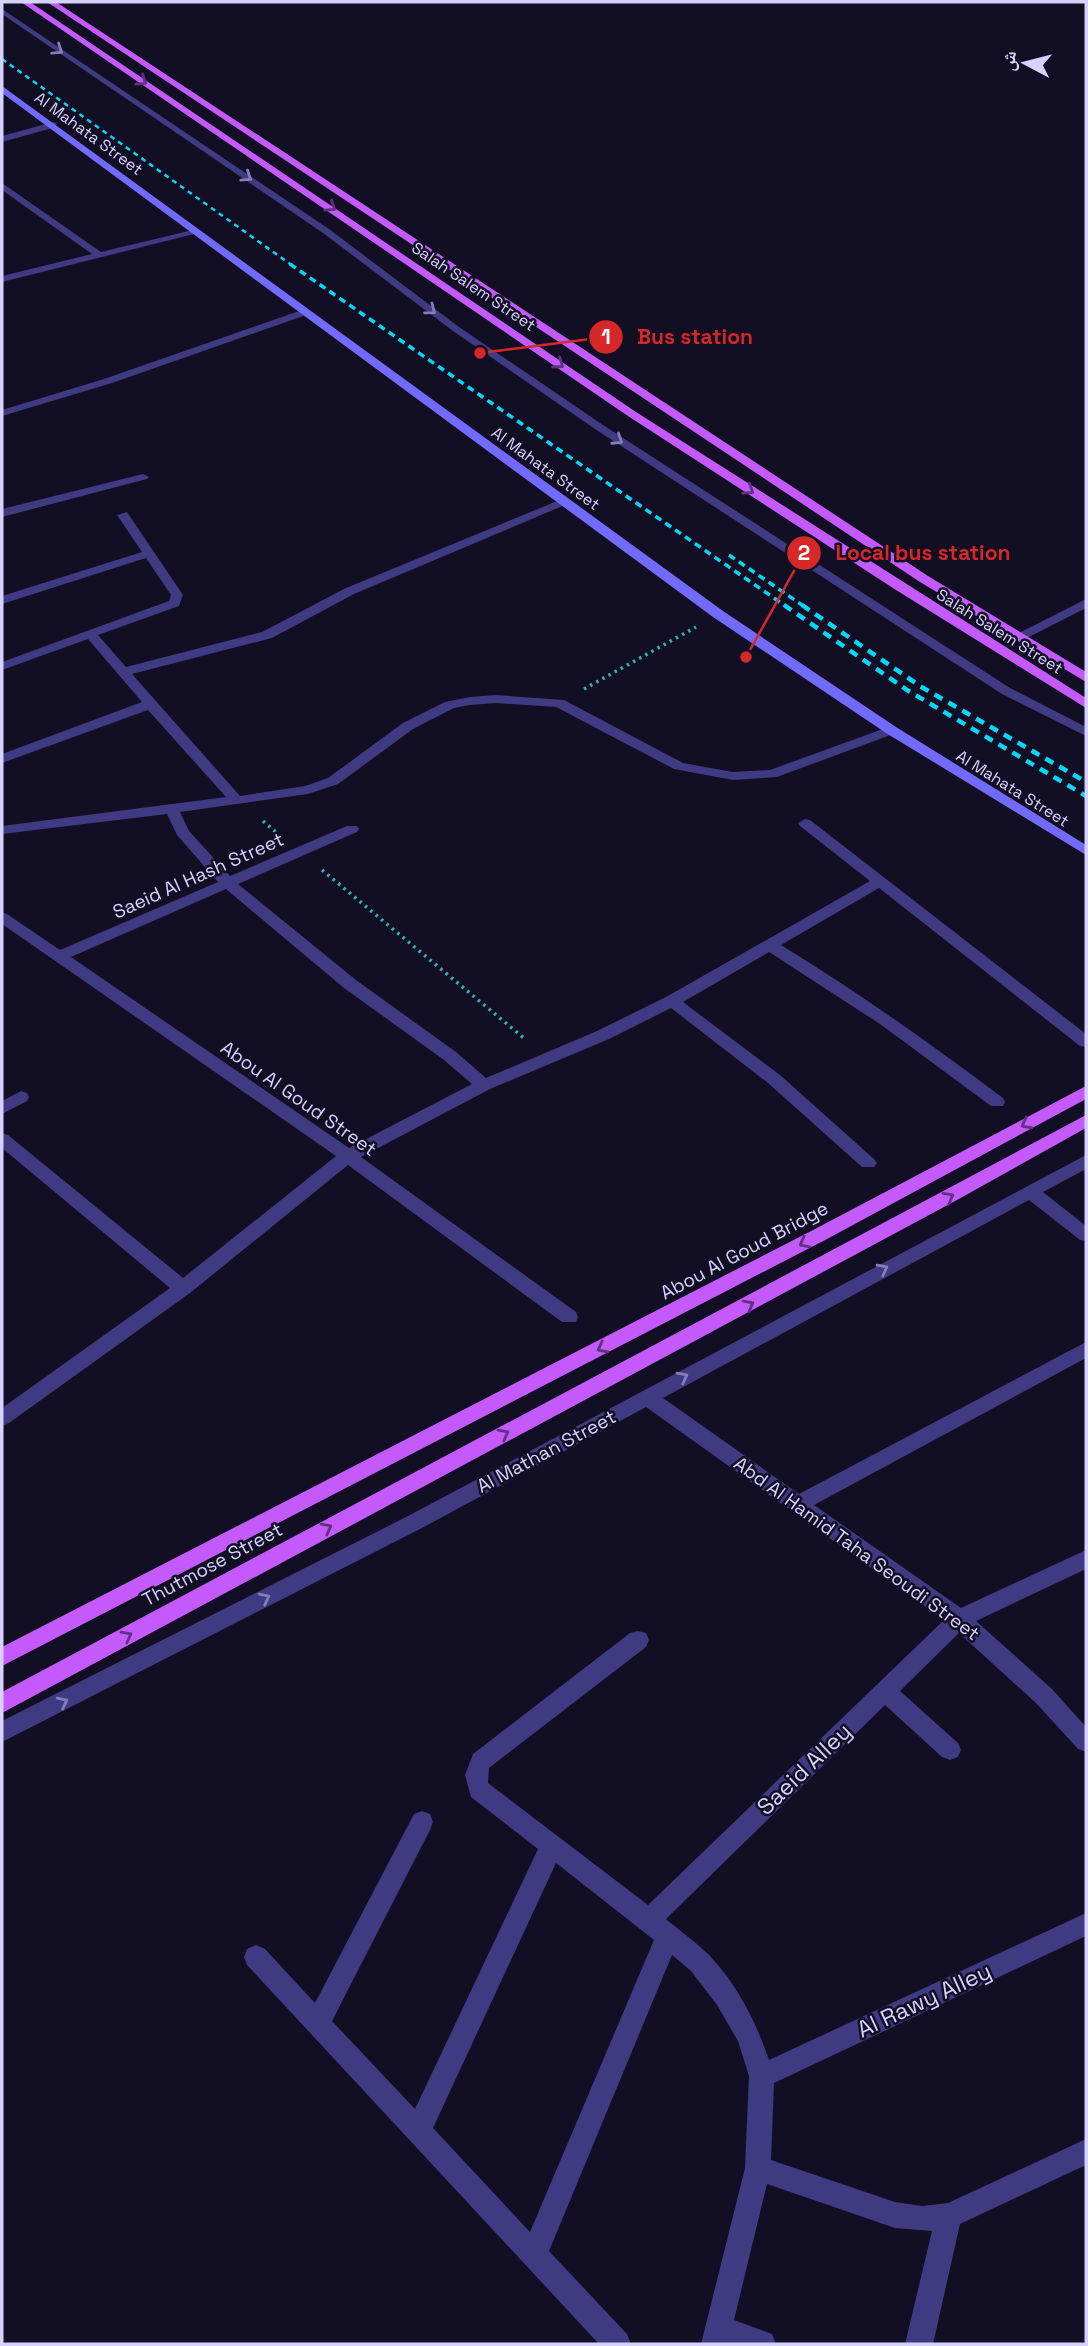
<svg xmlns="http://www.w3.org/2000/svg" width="1088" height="2346" font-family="'Space Grotesk','Noto Naskh Arabic',sans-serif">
<rect width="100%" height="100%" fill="#120e23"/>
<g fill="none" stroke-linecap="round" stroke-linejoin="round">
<g stroke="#30b3ae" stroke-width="3.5" stroke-dasharray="2.5 4.5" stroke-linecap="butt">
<polyline points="584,689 696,627"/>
<polyline points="263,821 277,833"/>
<polyline points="322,870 525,1039"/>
</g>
<polygon fill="#3f3a81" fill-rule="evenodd" points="2,9 329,229 459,327 603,425 1010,688 1086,727 1086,736 1002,694 595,429 453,331 323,233 2,14"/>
<g fill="#3f3a81" fill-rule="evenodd">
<polygon points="53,122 56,123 56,127 2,142 2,136"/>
<polygon points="2,183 101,252 197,229 202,232 2,282 2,276 92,254 2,190"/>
<polygon points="305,309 309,310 309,314 112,383 2,416 2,410 104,379"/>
<polygon points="143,474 149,477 147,479 2,517 2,509"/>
<path d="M 562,499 L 572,502 L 354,594 L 272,638 L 132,674 L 240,796 L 305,786 L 328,778 L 403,723 L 445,702 L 470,697 L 496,695 L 564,700 L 683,763 L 733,772 L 770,770 L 891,726 L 896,727 L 896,733 L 777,777 L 733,780 L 674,769 L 556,707 L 496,703 L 470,705 L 454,708 L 413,729 L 338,784 L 308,794 L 180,812 L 189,831 L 230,876 L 347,826 L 357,826 L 359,829 L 357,832 L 238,884 L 356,980 L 456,1052 L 486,1078 L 597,1031 L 666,997 L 870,881 L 800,826 L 798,823 L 805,819 L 810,820 L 1086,1034 L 1086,1047 L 1080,1046 L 879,888 L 781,945 C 858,992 931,1044 1003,1098 L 1005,1102 L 1003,1106 L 991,1106 L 880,1024 L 769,952 L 683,1002 L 780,1075 L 874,1159 L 877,1163 L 874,1167 L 862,1167 L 768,1083 L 671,1008 L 609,1039 L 490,1089 L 361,1157 L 576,1312 L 578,1317 L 576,1322 L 562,1322 L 348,1165 L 190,1293 L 9,1423 L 2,1426 L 2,1408 L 170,1288 L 2,1148 L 2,1133 L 8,1135 L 183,1278 L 336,1156 L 2,924 L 2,912 L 7,914 L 60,950 L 218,882 L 177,835 L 167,814 L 2,834 L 2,826 L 226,797 L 148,710 L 2,763 L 2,754 L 142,702 L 88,639 L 2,670 L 2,662 L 169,601 L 171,595 L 146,558 L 2,604 L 2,596 L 142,552 L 117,515 L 127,512 L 183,595 L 179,606 L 98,635 L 126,667 L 262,632 L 346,588 ZM 226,889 L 344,988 L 444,1060 L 472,1084 L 349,1148 L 71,957 Z"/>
<polygon points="1086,599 1086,608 1023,640 1013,640 1011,637"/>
<polygon points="21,1091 27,1093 29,1097 27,1101 2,1114 2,1101"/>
<path d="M 1086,1155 L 1086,1169 L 1043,1192 L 1086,1226 L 1086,1241 L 1080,1240 L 1029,1200 L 663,1398 L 799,1494 L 1086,1342 L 1086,1358 L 814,1505 L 961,1608 L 1086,1550 L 1086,1569 L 976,1621 L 1052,1689 L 1086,1727 L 1086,1752 L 1078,1749 L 1036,1703 L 959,1633 L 900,1691 L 958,1743 L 961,1750 L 958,1757 L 950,1760 L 942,1757 L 885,1705 L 666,1919 C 680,1931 696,1942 709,1955 C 737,1984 756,2022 769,2060 L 1086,1913 L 1086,1936 L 774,2083 L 771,2160 L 895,2202 L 922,2206 L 948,2203 L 1086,2139 L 1086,2165 L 960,2224 L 933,2344 L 905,2344 L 932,2231 L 895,2228 L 767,2184 L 734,2320 L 772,2334 L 776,2344 L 701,2344 L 745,2168 L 749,2076 L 738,2041 L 717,2005 L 691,1971 L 672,1955 L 549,2251 L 627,2334 L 631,2344 L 599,2344 L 247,1965 L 244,1957 L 247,1949 L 256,1945 L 265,1949 L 315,2003 L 414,1814 L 422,1811 L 430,1814 L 433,1822 L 430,1830 L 332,2021 L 415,2109 L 538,1849 L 471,1797 L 465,1775 L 473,1754 L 630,1633 L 638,1631 L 646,1633 L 649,1640 L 646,1647 L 489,1768 L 488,1783 L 648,1905 L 944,1620 L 646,1407 L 422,1528 L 2,1742 L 2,1721 L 408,1516 ZM 556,1863 L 654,1940 L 530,2232 L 433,2128 Z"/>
</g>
<polygon fill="#716afc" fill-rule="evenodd" points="2,86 723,611 896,727 1086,845 1086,855 886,733 713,617 2,93"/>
<g fill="#c45afc" fill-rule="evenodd">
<polygon points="21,2 30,2 636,412 1086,698 1086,708 896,590 628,416"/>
<polygon points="47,2 56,2 928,576 1086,672 1086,682 920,582"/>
<polygon points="1086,1086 1086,1099 827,1239 2,1666 2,1647 815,1229"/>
<polygon points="1086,1115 1086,1128 957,1200 2,1713 2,1692"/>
</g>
<polyline stroke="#04d8f7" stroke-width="2.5" stroke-dasharray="5 4.5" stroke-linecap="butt" points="2,59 293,266"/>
<g stroke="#04d8f7" stroke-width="3.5" stroke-dasharray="7 5" stroke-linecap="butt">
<polyline points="290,264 787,607"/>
<polyline points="729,555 805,607"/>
</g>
<g stroke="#04d8f7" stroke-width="4.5" stroke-dasharray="9 7" stroke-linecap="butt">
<polyline points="784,605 907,690 1086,796"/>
<polyline points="802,605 920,686 1086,782"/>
</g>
</g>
<defs><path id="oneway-chevron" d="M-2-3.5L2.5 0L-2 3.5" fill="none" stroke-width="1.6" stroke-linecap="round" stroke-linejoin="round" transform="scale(1.75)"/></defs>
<g stroke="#837eb9">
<use href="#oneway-chevron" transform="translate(58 50) rotate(34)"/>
<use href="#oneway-chevron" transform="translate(247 177) rotate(34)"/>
<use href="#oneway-chevron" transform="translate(431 310) rotate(37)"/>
<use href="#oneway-chevron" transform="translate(618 440) rotate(33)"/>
<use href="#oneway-chevron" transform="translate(883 1269) rotate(-28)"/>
<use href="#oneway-chevron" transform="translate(683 1377) rotate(-28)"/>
<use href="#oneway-chevron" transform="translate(265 1598) rotate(-27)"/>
<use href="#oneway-chevron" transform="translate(63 1702) rotate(-27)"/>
</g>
<g stroke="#623085">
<use href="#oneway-chevron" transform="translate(142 81) rotate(34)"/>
<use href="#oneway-chevron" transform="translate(331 207) rotate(34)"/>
<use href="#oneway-chevron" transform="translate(559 364) rotate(35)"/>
<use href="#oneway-chevron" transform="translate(749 490) rotate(33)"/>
<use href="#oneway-chevron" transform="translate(1026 1124) rotate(152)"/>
<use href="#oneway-chevron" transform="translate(949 1197) rotate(-29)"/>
<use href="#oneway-chevron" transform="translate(804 1243) rotate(152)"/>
<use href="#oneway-chevron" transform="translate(749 1305) rotate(-28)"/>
<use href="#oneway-chevron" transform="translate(602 1348) rotate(152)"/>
<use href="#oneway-chevron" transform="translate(504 1434) rotate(-28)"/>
<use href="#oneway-chevron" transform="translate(327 1528) rotate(-28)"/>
<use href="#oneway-chevron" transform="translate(127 1636) rotate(-28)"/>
</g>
<g text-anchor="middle" stroke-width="5" stroke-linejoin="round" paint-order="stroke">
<g font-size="16" fill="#d7d1fe" stroke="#120e23">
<text transform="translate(89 133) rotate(36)" y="6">Al Mahata Street</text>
<text transform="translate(474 286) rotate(34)" y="6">Salah Salem Street</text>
<text transform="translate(546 468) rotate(36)" y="6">Al Mahata Street</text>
<text transform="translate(1000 631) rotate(32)" y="6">Salah Salem Street</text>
<text transform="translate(1013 788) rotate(32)" y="6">Al Mahata Street</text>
</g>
<g font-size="19" fill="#d7d1fe" stroke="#120e23">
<text transform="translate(198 875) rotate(-24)" y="7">Saeid Al Hash Street</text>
<text transform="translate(299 1098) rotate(35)" y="7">Abou Al Goud Street</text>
<text transform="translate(744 1250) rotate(-28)" y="7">Abou Al Goud Bridge</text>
<text transform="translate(546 1451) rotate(-28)" y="7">Al Mathan Street</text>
<text transform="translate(857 1548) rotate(36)" y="7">Abd Al Hamid Taha Seoudi Street</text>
<text transform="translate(212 1564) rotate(-28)" y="7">Thutmose Street</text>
</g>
<g font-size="23" fill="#d7d1fe" stroke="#120e23">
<text transform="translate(804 1769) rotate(-44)" y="8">Saeid Alley</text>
<text transform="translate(924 2000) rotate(-25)" y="8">Al Rawy Alley</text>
</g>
</g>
<path fill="none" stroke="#d62828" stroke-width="2.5" d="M480 353L606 337M746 657L804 553"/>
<g fill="#d62828" stroke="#120e23" stroke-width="2.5">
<circle cx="480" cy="353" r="7"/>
<circle cx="746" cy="657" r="7"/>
<circle cx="606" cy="337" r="18"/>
<circle cx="804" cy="553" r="18"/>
</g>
<g font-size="21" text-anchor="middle" font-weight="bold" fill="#fff">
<text x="606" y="344">1</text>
<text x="804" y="560">2</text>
</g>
<g font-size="21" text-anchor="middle" font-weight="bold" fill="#d62828" stroke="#120e23" stroke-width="5" stroke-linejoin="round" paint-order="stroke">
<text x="695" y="344">Bus station</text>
<text x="923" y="560">Local bus station</text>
</g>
<rect width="1088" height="2346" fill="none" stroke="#d7d1fe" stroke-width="7"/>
<g transform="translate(1025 63) rotate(277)" stroke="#120e23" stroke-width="5" paint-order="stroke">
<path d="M0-5L12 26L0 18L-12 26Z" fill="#d7d1fe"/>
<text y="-10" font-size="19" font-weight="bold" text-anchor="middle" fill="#d7d1fe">ش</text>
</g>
</svg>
